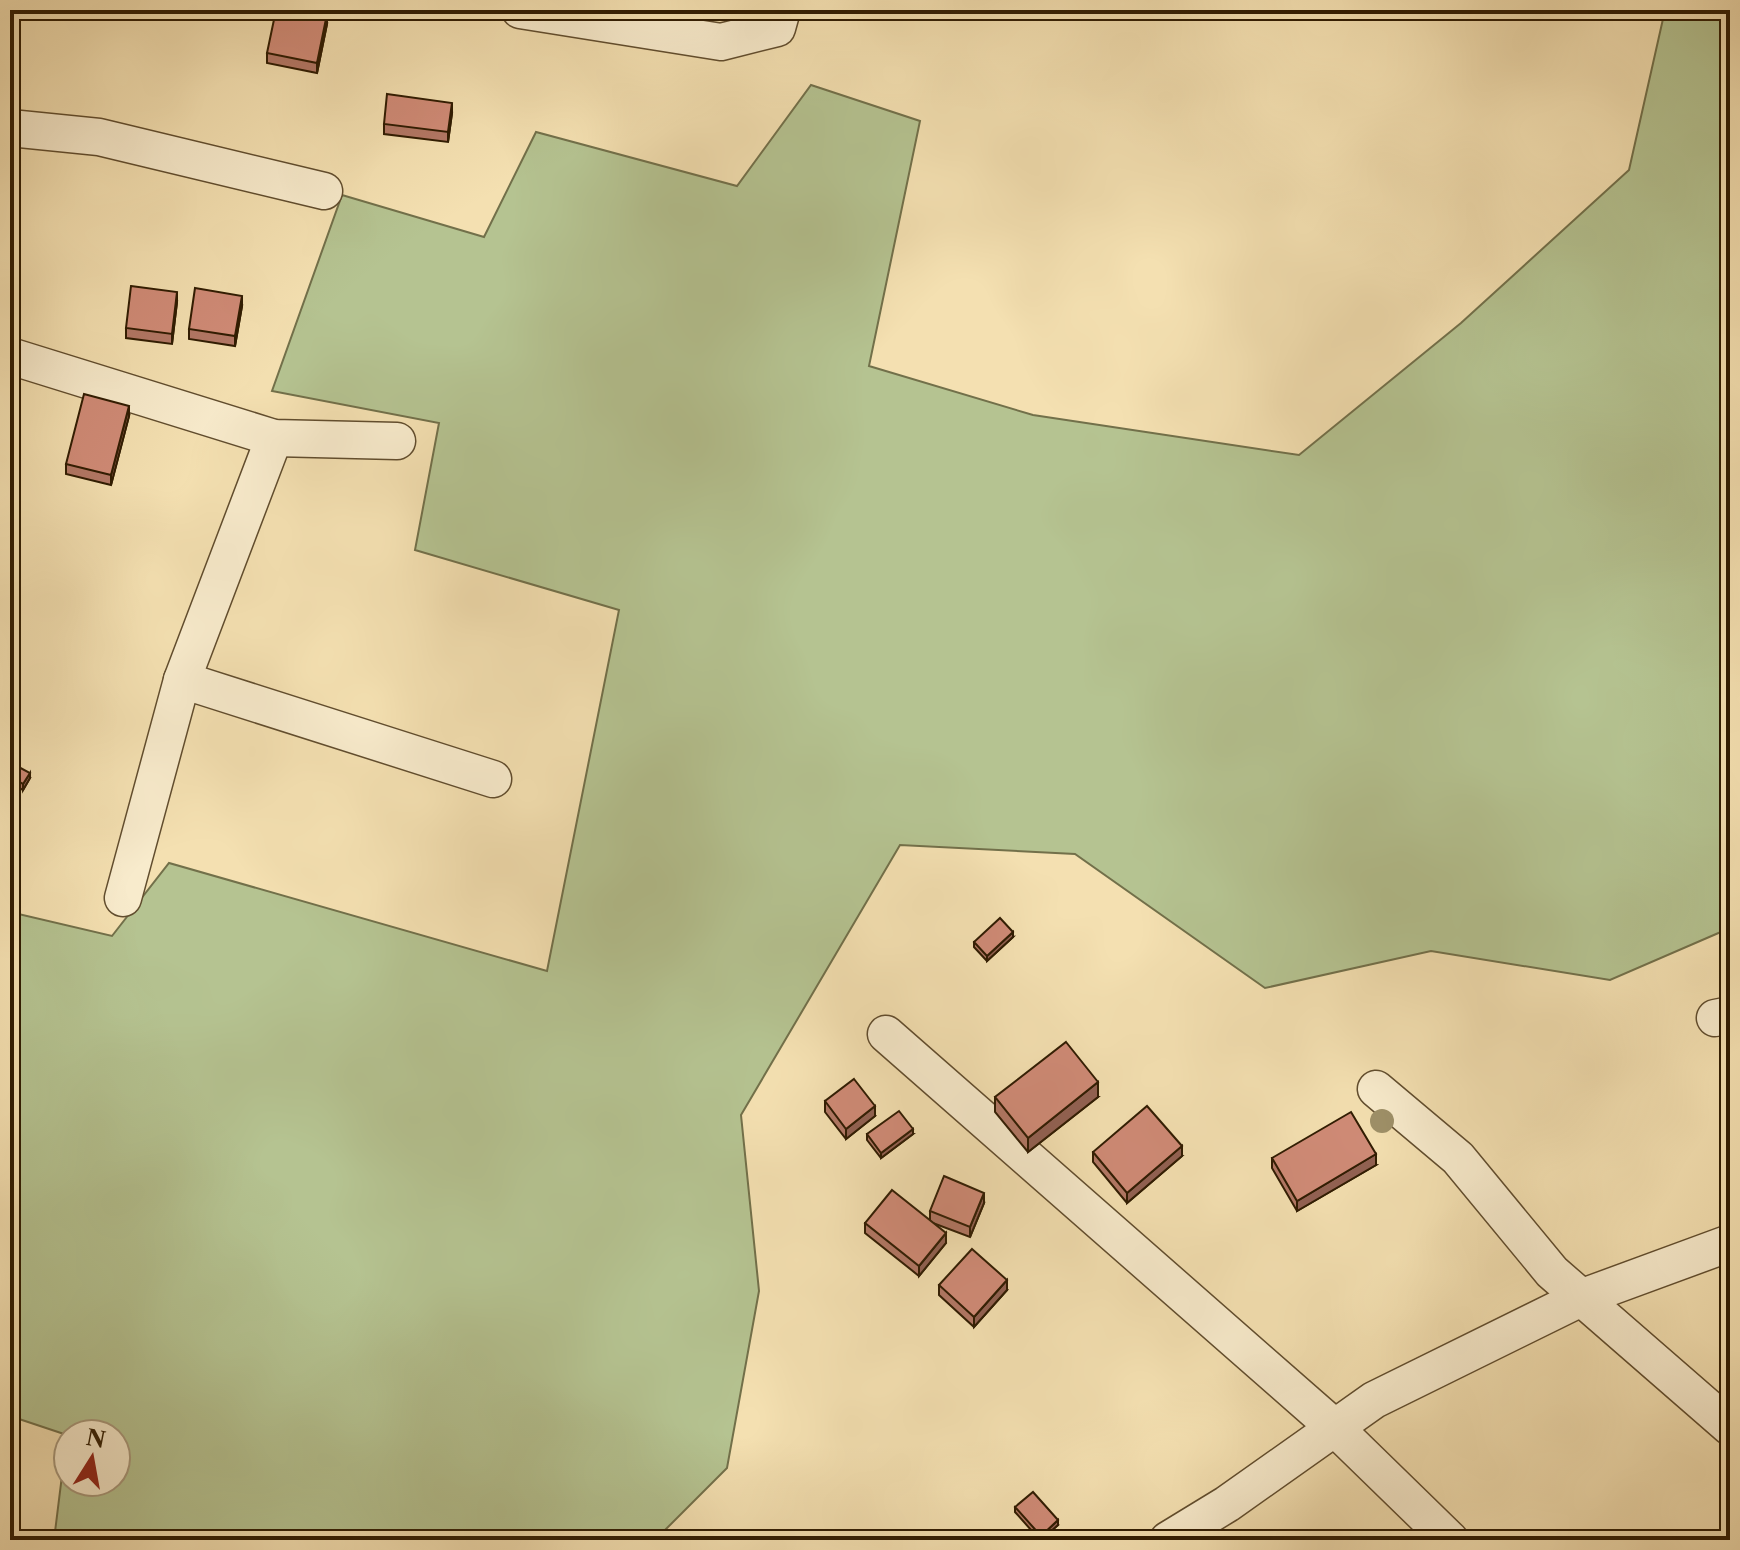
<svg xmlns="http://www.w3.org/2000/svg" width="1740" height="1550" font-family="'Libre Caslon Text',serif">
<rect width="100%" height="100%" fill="#f4e0b1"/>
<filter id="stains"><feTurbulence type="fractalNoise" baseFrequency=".0025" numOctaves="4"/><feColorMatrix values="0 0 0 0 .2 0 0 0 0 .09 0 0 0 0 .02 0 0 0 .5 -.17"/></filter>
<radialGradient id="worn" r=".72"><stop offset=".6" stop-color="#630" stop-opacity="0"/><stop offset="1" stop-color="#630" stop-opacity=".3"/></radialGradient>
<path fill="#b5c391" stroke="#72704a" stroke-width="2" fill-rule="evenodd" d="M 1665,10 L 1730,10 L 1730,928 L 1610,980 L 1431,951 L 1265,988 L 1075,854 L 900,845 L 741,1115 L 759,1291 L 727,1468 L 655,1540 L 54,1540 L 67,1435 L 10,1416 L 10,912 L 112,936 L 169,863 L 547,971 L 619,610 L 415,550 L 439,423 L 272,391 L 342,195 L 484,237 L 536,132 L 737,186 L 811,85 L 920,121 L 869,366 L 1033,415 L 1299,455 L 1461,323 L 1629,170 ZM 68,1434 L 116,1434 L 116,1482 L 68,1482 Z"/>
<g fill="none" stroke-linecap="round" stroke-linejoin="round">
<defs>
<g id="street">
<polyline points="520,10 721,42 777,28 782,10"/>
<polyline points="10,128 99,137 324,191"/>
<polyline points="10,356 274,438 397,441"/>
<polyline points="182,680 493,779"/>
<polyline points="123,898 182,680 274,438"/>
<polyline points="1715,1018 1730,1015"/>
<polyline points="886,1034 1334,1427 1450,1540"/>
<polyline points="1376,1089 1458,1158 1552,1272 1730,1427"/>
<polyline points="1168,1540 1227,1504 1374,1400 1583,1297 1730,1243"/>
</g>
</defs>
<use href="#street" stroke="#614d2e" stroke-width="39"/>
<use href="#street" stroke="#f8ebcc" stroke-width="36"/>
</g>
<circle fill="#9e9068" cx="1382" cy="1121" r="12"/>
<g fill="#b37866" stroke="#301c02" stroke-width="2">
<polygon points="327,24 317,73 267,63 267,53"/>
<polygon points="452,113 448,142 384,134 384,124"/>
<polygon points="177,302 172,344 126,338 126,328"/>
<polygon points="242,306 235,346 189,339 189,329"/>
<polygon points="129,416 111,485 66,474 66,464"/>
<polygon points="10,777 30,778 23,790 10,782"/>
<polygon points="1013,937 987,961 974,947 974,942"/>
<polygon points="995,1097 1098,1097 1028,1152 995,1112"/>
<polygon points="825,1101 875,1116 846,1139 825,1112"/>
<polygon points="867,1134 913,1134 881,1158 867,1140"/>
<polygon points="1093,1152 1182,1156 1127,1203 1093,1162"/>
<polygon points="1272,1158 1376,1165 1297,1211 1272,1168"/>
<polygon points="984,1203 970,1237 933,1223 946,1243 919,1276 865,1233 865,1223 930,1220 930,1211"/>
<polygon points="939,1285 1007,1290 974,1327 939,1295"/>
<polygon points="1015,1507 1058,1525 1040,1540 1015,1512"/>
</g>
<g fill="#926153" stroke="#301c02" stroke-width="2">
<polygon points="327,14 327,24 317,73 317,63"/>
<polygon points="17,83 17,94 10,117 10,107"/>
<polygon points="452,103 452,113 448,142 448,132"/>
<polygon points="177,292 177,302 172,344 172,334"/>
<polygon points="242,296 242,306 235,346 235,336"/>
<polygon points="129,406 129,416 111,485 111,475"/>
<polygon points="30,773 30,778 23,790 23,784"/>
<polygon points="1013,932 1013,937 987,961 987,956"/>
<polygon points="1098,1082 1098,1097 1028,1152 1028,1138"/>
<polygon points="875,1106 875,1116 846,1139 846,1129"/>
<polygon points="913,1129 913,1134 881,1158 881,1153"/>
<polygon points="1182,1146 1182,1156 1127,1203 1127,1193"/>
<polygon points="1376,1154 1376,1165 1297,1211 1297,1201"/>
<polygon points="984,1193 984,1203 970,1237 970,1227"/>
<polygon points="946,1233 946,1243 919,1276 919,1266"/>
<polygon points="1007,1280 1007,1290 974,1327 974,1317"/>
<polygon points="1058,1520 1058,1525 1041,1540 1041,1536"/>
</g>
<g fill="#d08b77" stroke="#301c02" stroke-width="2">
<polygon points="276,10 309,10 327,14 317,63 267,53"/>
<polygon points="10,81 17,83 10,107"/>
<polygon points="387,94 452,103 448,132 384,124"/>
<polygon points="131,286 177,292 172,334 126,328"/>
<polygon points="195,288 242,296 235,336 189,329"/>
<polygon points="84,394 129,406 111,475 66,464"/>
<polygon points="15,765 30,773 23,784 10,777 10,774"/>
<polygon points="1000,918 1013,932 987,956 974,942"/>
<polygon points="1066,1042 1098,1082 1028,1138 995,1097"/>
<polygon points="854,1079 875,1106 846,1129 825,1101"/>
<polygon points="1147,1106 1182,1146 1127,1193 1093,1152"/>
<polygon points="899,1111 913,1129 881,1153 867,1134"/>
<polygon points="1351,1112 1376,1154 1297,1201 1272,1158"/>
<polygon points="944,1176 984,1193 970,1227 930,1211"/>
<polygon points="892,1190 946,1233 919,1266 865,1223"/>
<polygon points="972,1249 1007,1280 974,1317 939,1285"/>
<polygon points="1033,1492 1058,1520 1041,1536 1015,1507"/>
</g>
<rect width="1740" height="1550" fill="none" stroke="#f4e0b1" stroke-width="40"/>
<rect x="12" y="12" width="1716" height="1526" fill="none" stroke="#301c02" stroke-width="4"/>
<rect x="20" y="20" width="1700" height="1510" fill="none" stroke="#301c02" stroke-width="2"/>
<g transform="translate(92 1458) rotate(11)"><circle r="38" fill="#f8ebcc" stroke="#a8987b" stroke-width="2"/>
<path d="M0-6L14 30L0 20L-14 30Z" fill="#8f2418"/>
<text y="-12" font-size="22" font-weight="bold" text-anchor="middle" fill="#301c02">N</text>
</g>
<rect width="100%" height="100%" filter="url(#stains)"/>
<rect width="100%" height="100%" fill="url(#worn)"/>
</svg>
